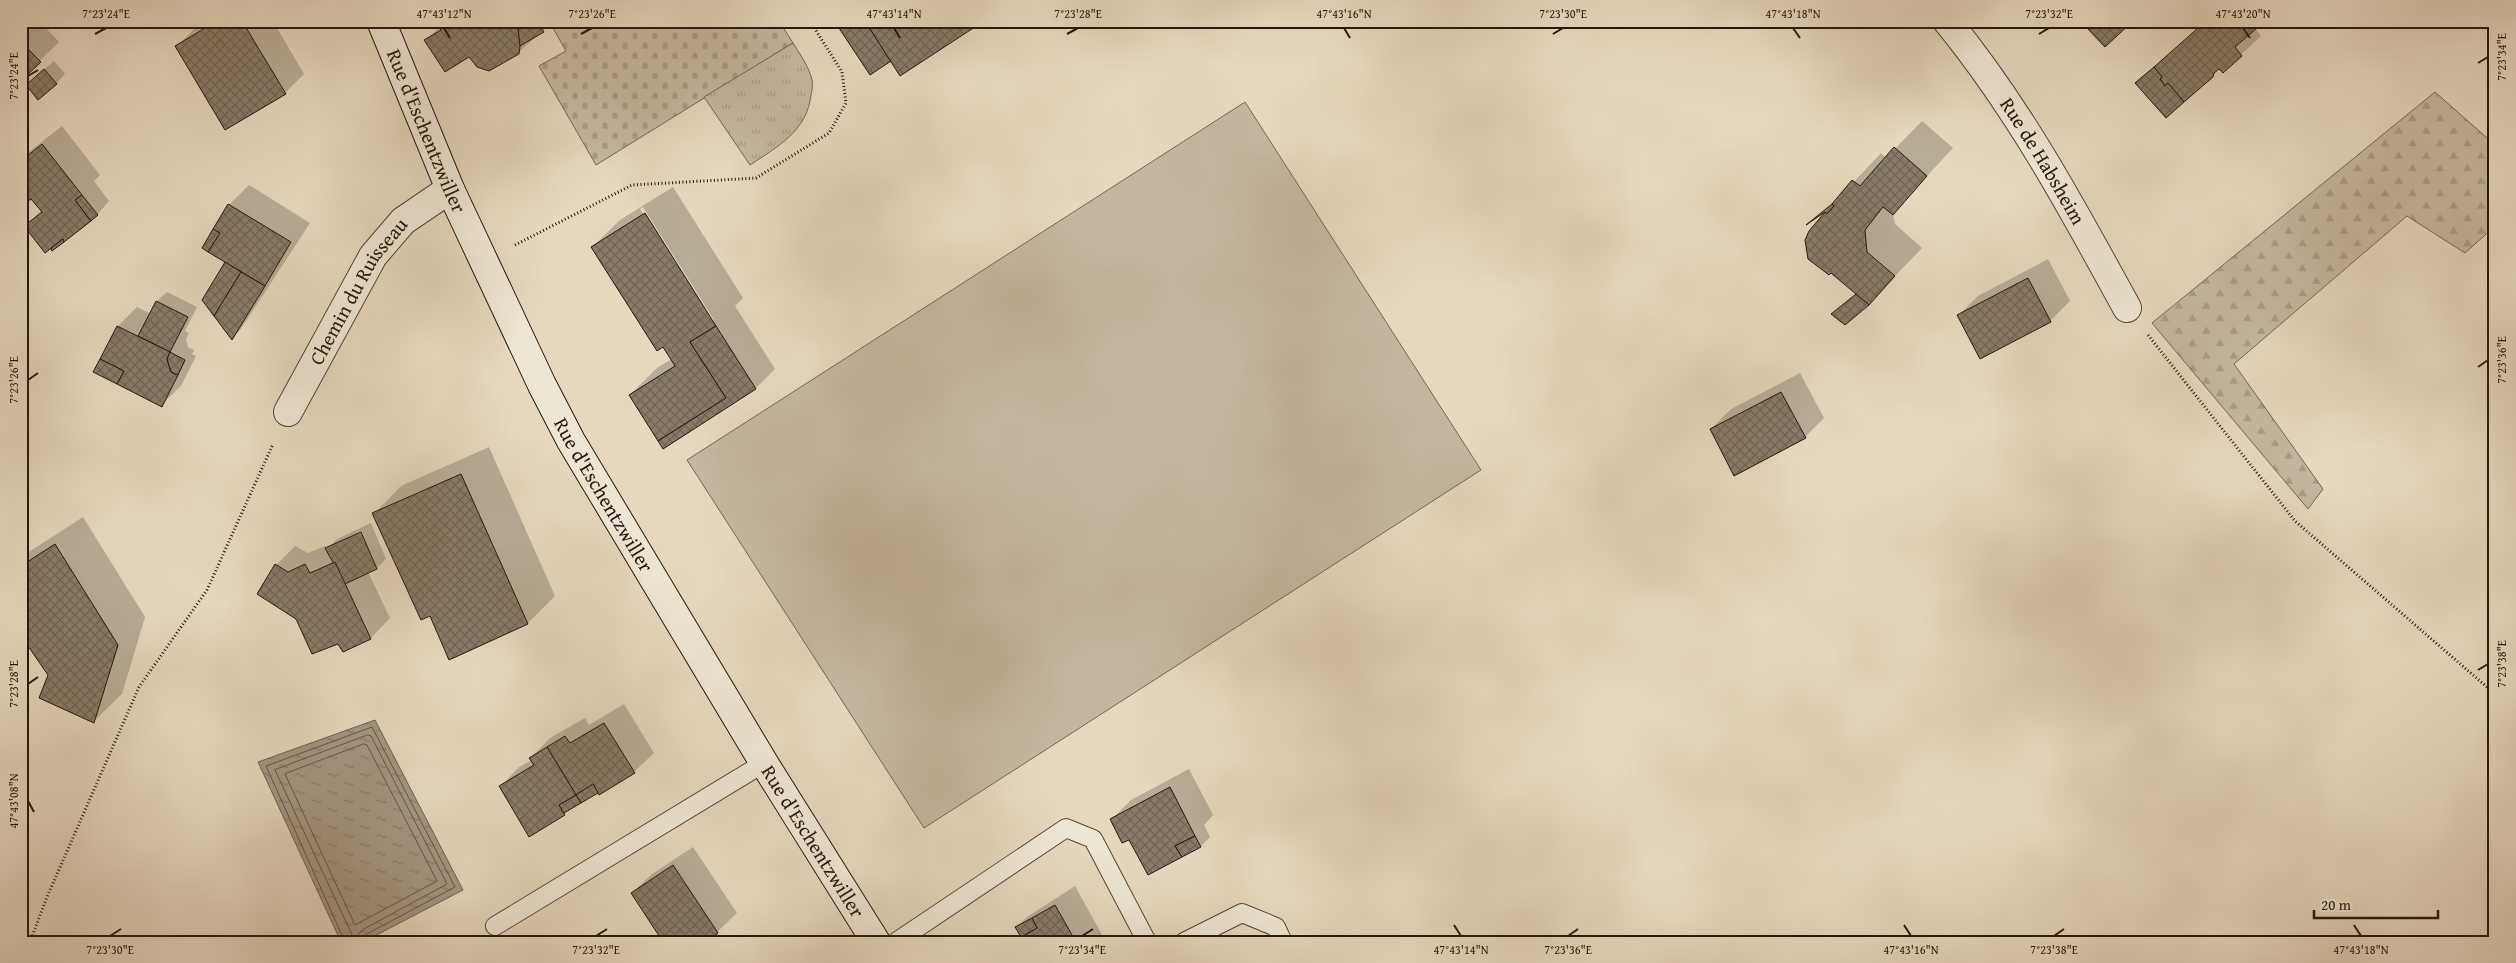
<svg xmlns="http://www.w3.org/2000/svg" width="2516" height="963" font-family="'Gentium Book Plus',serif">
<defs>
<pattern id="forest-firs" width="22" height="20" patternUnits="userSpaceOnUse" patternTransform="scale(1.25)"><rect width="22" height="20" fill="#c4b7a1"/><path d="M5 1l3.5 6h-7zM16 11l3.5 6h-7z" fill="#a89d89"/></pattern>
<pattern id="cemetery-stones" width="16" height="16" patternUnits="userSpaceOnUse" patternTransform="scale(1.25)"><rect width="16" height="16" fill="#c4b7a1"/><path d="M2 7V4a2 2 0 0 1 4 0v3zM10 15v-3a2 2 0 0 1 4 0v3z" fill="#a89d89"/></pattern>
<pattern id="park-tufts" width="24" height="20" patternUnits="userSpaceOnUse" patternTransform="scale(1.25)"><rect width="24" height="20" fill="#c4b7a1"/><path d="M3 7l-1-3M5 7V3M7 7l1-3M15 17l-1-3M17 17v-4M19 17l1-3" fill="none" stroke="#a89d89"/></pattern>
<pattern id="water-ripples" width="26" height="14" patternUnits="userSpaceOnUse" patternTransform="scale(1.25)"><rect width="26" height="14" fill="#a39683"/><path d="M2 4q2-2 4 0t4 0M15 11q2-2 4 0t4 0" fill="none" stroke="#85796a"/></pattern>
<pattern id="building-cross-hatch" width="8" height="8" patternUnits="userSpaceOnUse" patternTransform="scale(1.25)"><rect width="8" height="8" fill="#887b6a"/><path d="M0 0l8 8M0 8l8-8" fill="none" stroke="#6f6456"/></pattern>
</defs>
<rect width="100%" height="100%" fill="#e5d8bf"/>
<filter id="stains"><feTurbulence type="fractalNoise" baseFrequency=".004" numOctaves="4"/><feColorMatrix values="0 0 0 0 .2 0 0 0 0 .09 0 0 0 0 .02 0 0 0 .5 -.17"/></filter>
<radialGradient id="worn" r=".72"><stop offset=".6" stop-color="#630" stop-opacity="0"/><stop offset="1" stop-color="#630" stop-opacity=".3"/></radialGradient>
<polygon fill="url(#forest-firs)" stroke="#746758" points="2435,92 2495,145 2495,226 2465,253 2407,216 2234,364 2323,489 2308,509 2152,323"/>
<polygon fill="url(#cemetery-stones)" stroke="#746758" points="549,21 779,21 793,43 596,165 539,66 566,51"/>
<path fill="url(#park-tufts)" stroke="#746758" d="M 793,43 C 800,54 809,67 812,80 C 813,85 812,91 811,95 C 807,131 777,147 750,165 L 704,97 Z"/>
<polygon fill="#c4b7a1" stroke="#746758" points="1245,102 1481,470 924,828 687,460"/>
<polygon fill="url(#water-ripples)" stroke="#706354" points="375,720 463,890 363,942 341,942 258,762"/>
<g fill="#0003" fill-rule="evenodd">
<polygon points="21,21 39,21 59,42 21,79"/>
<polygon points="206,21 273,21 304,74 285,93 177,46 196,27"/>
<polygon points="437,21 553,21 518,53 469,56 425,41 440,26"/>
<polygon points="2205,21 2263,21 2255,28 2261,36 2223,71 2220,68 2212,76 2165,58"/>
<polygon points="54,61 65,74 56,84 37,76"/>
<polygon points="1922,121 1953,148 1893,213 1895,224 1922,248 1868,304 1843,305 1857,293 1838,199 1881,153 1886,158"/>
<polygon points="62,126 100,175 94,181 109,201 97,215 26,226 42,210 31,197 21,199 21,158"/>
<polygon points="249,185 310,223 241,329 232,338 227,262 215,230 229,205"/>
<path d="M 673,187 L 743,298 L 735,306 L 775,369 L 756,388 L 664,447 L 630,395 L 658,367 L 672,359 L 592,247 L 620,220 ZM 643,207 L 714,320 L 712,322 L 640,209 Z"/>
<polygon points="2048,259 2070,301 2050,321 1980,358 1959,315 1978,296"/>
<polygon points="167,292 197,307 185,331 189,333 186,339 188,347 194,350 192,354 196,356 181,386 161,405 118,326 137,307 151,314 157,301"/>
<polygon points="1800,373 1824,418 1805,437 1711,429 1731,409"/>
<polygon points="489,447 555,596 528,623 449,658 430,615 374,514 401,486"/>
<polygon points="83,517 145,617 122,694 94,721 49,675 21,634 21,557"/>
<polygon points="371,523 386,559 377,568 368,572 390,618 371,638 343,651 276,565 295,546 308,553 325,546 327,549 337,539"/>
<polygon points="624,704 654,753 634,772 598,791 571,807 564,814 500,787 519,767 532,760 531,758 550,738 585,718 589,725"/>
<polygon points="1189,769 1213,815 1204,825 1210,837 1201,846 1148,874 1129,838 1112,819 1131,800"/>
<polygon points="693,847 737,913 717,932 632,893 652,874"/>
<polygon points="1075,886 1106,942 1013,942 1021,934 1017,927 1027,917"/>
</g>
<g fill="none" stroke-linecap="round" stroke-linejoin="round">
<g stroke="#645648" stroke-width="1">
<polygon points="368,735 371,736 447,884 362,930 354,939 275,770"/>
<polygon points="364,744 367,745 437,881 355,925 285,774"/>
<polyline points="345,942 266,766 372,727 455,887 365,935 362,942"/>
</g>
</g>
<g fill="url(#building-cross-hatch)" stroke="#24170e">
<polygon points="217,21 242,21 286,94 225,130 175,46"/>
<polygon points="435,21 529,21 518,28 520,46 519,54 489,71 477,67 469,57 445,72 424,40 441,30"/>
<polygon points="529,21 537,21 544,32 520,46 518,28"/>
<polygon points="865,21 891,61 870,75 835,22"/>
<polygon points="865,21 976,21 978,25 900,76"/>
<polygon points="2081,21 2092,21 2086,27"/>
<polygon points="2092,21 2133,21 2105,47 2086,27"/>
<polygon points="2206,21 2265,21 2235,47 2242,56 2223,73 2219,69 2214,73 2213,77 2184,102 2168,83 2165,86 2160,79 2162,77 2154,67"/>
<polygon points="21,42 41,62 21,81"/>
<polygon points="2154,67 2162,77 2160,79 2165,86 2168,83 2184,102 2166,118 2135,83"/>
<polygon points="44,69 57,84 38,100 26,85"/>
<polygon points="42,144 82,195 75,200 91,221 64,242 63,239 45,253 24,226 42,212 31,199 24,204 21,201 21,161"/>
<polygon points="1894,147 1927,176 1893,215 1883,207 1865,230 1867,252 1895,276 1869,305 1831,273 1829,275 1808,259 1805,240 1809,231 1825,212 1827,214 1834,206 1832,204 1852,180 1860,186"/>
<polygon points="82,195 98,215 91,221 75,200"/>
<polygon points="228,204 291,242 265,286 208,252 220,233 213,229"/>
<polygon points="1832,204 1834,206 1827,214 1825,212 1806,225"/>
<polygon points="645,213 716,326 690,342 726,398 658,441 629,395 675,366 663,347 657,351 591,247"/>
<polygon points="213,229 220,233 208,252 202,248"/>
<polygon points="63,239 64,242 52,251 51,248"/>
<polygon points="225,262 241,272 214,316 202,300"/>
<polygon points="241,272 265,286 232,340 214,316"/>
<polygon points="2028,278 2051,322 1980,359 1957,315"/>
<polygon points="1856,294 1869,305 1845,325 1831,314"/>
<polygon points="156,301 188,317 170,352 138,336"/>
<polygon points="117,326 170,352 167,359 171,372 178,375 162,407 117,384 124,371 100,359"/>
<polygon points="716,326 756,389 663,449 658,441 726,398 690,342"/>
<polygon points="170,352 185,360 178,375 171,372 167,359"/>
<polygon points="100,359 124,371 117,384 93,372"/>
<polygon points="1781,392 1806,438 1734,476 1710,429"/>
<polygon points="461,474 528,624 449,660 430,616 421,620 372,513"/>
<polygon points="361,532 377,569 345,584 325,548"/>
<polygon points="55,544 118,645 94,723 39,698 48,675 21,636 21,566"/>
<polygon points="335,562 371,639 343,652 338,644 312,654 296,619 257,594 275,564 288,572 305,564 310,573"/>
<polygon points="604,723 635,773 599,795 593,784 576,795 547,747 565,736 570,743"/>
<polygon points="547,747 576,795 559,805 565,815 529,837 499,786 534,765 529,758"/>
<polygon points="593,784 598,793 581,803 576,795"/>
<polygon points="1170,787 1195,836 1175,846 1182,857 1148,875 1129,840 1122,843 1110,819"/>
<polygon points="576,795 581,803 564,813 559,805"/>
<polygon points="1195,836 1201,847 1182,857 1175,846"/>
<polygon points="673,865 718,933 706,942 663,942 631,893"/>
<polygon points="1055,905 1076,942 1013,942 1037,928 1032,918"/>
<polygon points="1032,918 1037,928 1021,937 1015,927"/>
</g>
<g fill="none" stroke-linecap="round" stroke-linejoin="round">
<defs>
<g id="lane">
<polyline points="495,926 764,763"/>
<polyline points="896,942 1066,828 1093,839 1147,942"/>
<polyline points="1184,942 1242,913 1276,927 1283,942"/>
</g>
<g id="street">
<path id="s1" d="M 1947,21 C 2019,109 2073,209 2127,308"/>
<path id="s2" d="M 288,412 L 373,256 L 403,221 L 450,189"/>
</g>
<g id="secondary">
<path id="s3" d="M 381,21 L 450,189 L 542,385 L 571,441 L 764,763 L 876,942"/>
</g>
</defs>
<use href="#lane" stroke="#54473a" stroke-width="20"/>
<use href="#street" stroke="#54473a" stroke-width="30"/>
<use href="#secondary" stroke="#24170e" stroke-width="30"/>
<g stroke="#24170e" stroke-width="3" stroke-dasharray="1 2.5" stroke-linecap="butt">
<polyline points="515,245 632,185 756,178 829,133 846,103 842,72 810,21"/>
<polyline points="2148,335 2295,521 2495,694"/>
<polyline points="30,942 47,897 139,687 207,590 273,444"/>
</g>
<use href="#lane" stroke="#eee6d5" stroke-width="18"/>
<use href="#street" stroke="#eee6d5" stroke-width="28"/>
<use href="#secondary" stroke="#eee6d5" stroke-width="28"/>
</g>
<path fill="none" stroke="#24170e" stroke-width="2" d="M 444,28 L 450,38M 894,28 L 900,38M 1344,28 L 1350,38M 1793,28 L 1800,38M 2243,28 L 2250,38M 95,34 L 106,28M 581,34 L 592,28M 1067,34 L 1078,28M 1553,34 L 1563,28M 2039,34 L 2049,28M 2478,63 L 2488,57M 28,76 L 38,70M 2478,367 L 2488,360M 28,380 L 38,373M 2478,670 L 2488,664M 28,684 L 38,677M 28,801 L 34,812M 1454,925 L 1461,936M 1904,925 L 1911,936M 2354,925 L 2361,936M 110,936 L 121,929M 596,936 L 607,929M 1082,936 L 1093,929M 1568,936 L 1578,929M 2054,936 L 2064,929"/>
<g text-anchor="middle" stroke-width="4" stroke-linejoin="round" paint-order="stroke">
<g font-size="20" fill="#24170e" stroke="#eee6d5">
<text dy="7" stroke="none"><textPath href="#s3" startOffset="119">Rue d'Eschentzwiller</textPath></text>
<text dy="7" stroke="none"><textPath href="#s1" startOffset="170">Rue de Habsheim</textPath></text>
<text dy="7" stroke="none"><textPath href="#s2" startOffset="140">Chemin du Ruisseau</textPath></text>
<text dy="7" stroke="none"><textPath href="#s3" startOffset="524">Rue d'Eschentzwiller</textPath></text>
<text dy="7" stroke="none"><textPath href="#s3" startOffset="929">Rue d'Eschentzwiller</textPath></text>
</g>
</g>
<rect width="2516" height="963" fill="none" stroke="#e5d8bf" stroke-width="55"/>
<path d="M2314 910v8h124v-8" fill="none" stroke="#24170e" stroke-width="2.5"/>
<text x="2321" y="910" font-size="15" fill="#24170e" stroke="#eee6d5" stroke-width="4" paint-order="stroke">20 m</text>
<rect x="28" y="28" width="2460" height="908" fill="none" stroke="#24170e" stroke-width="2"/>
<g font-size="12" text-anchor="middle" fill="#24170e">
<text x="106" y="18">7°23'24"E</text>
<text x="444" y="18">47°43'12"N</text>
<text x="592" y="18">7°23'26"E</text>
<text x="894" y="18">47°43'14"N</text>
<text x="1078" y="18">7°23'28"E</text>
<text x="1344" y="18">47°43'16"N</text>
<text x="1563" y="18">7°23'30"E</text>
<text x="1793" y="18">47°43'18"N</text>
<text x="2049" y="18">7°23'32"E</text>
<text x="2243" y="18">47°43'20"N</text>
<text transform="translate(2502 57) rotate(-90)" y="4">7°23'34"E</text>
<text transform="translate(14 76) rotate(-90)" y="4">7°23'24"E</text>
<text transform="translate(2502 360) rotate(-90)" y="4">7°23'36"E</text>
<text transform="translate(14 380) rotate(-90)" y="4">7°23'26"E</text>
<text transform="translate(2502 664) rotate(-90)" y="4">7°23'38"E</text>
<text transform="translate(14 684) rotate(-90)" y="4">7°23'28"E</text>
<text transform="translate(14 801) rotate(-90)" y="4">47°43'08"N</text>
<text x="110" y="954">7°23'30"E</text>
<text x="596" y="954">7°23'32"E</text>
<text x="1082" y="954">7°23'34"E</text>
<text x="1461" y="954">47°43'14"N</text>
<text x="1568" y="954">7°23'36"E</text>
<text x="1911" y="954">47°43'16"N</text>
<text x="2054" y="954">7°23'38"E</text>
<text x="2361" y="954">47°43'18"N</text>
</g>
<rect width="100%" height="100%" filter="url(#stains)"/>
<rect width="100%" height="100%" fill="url(#worn)"/>
</svg>
